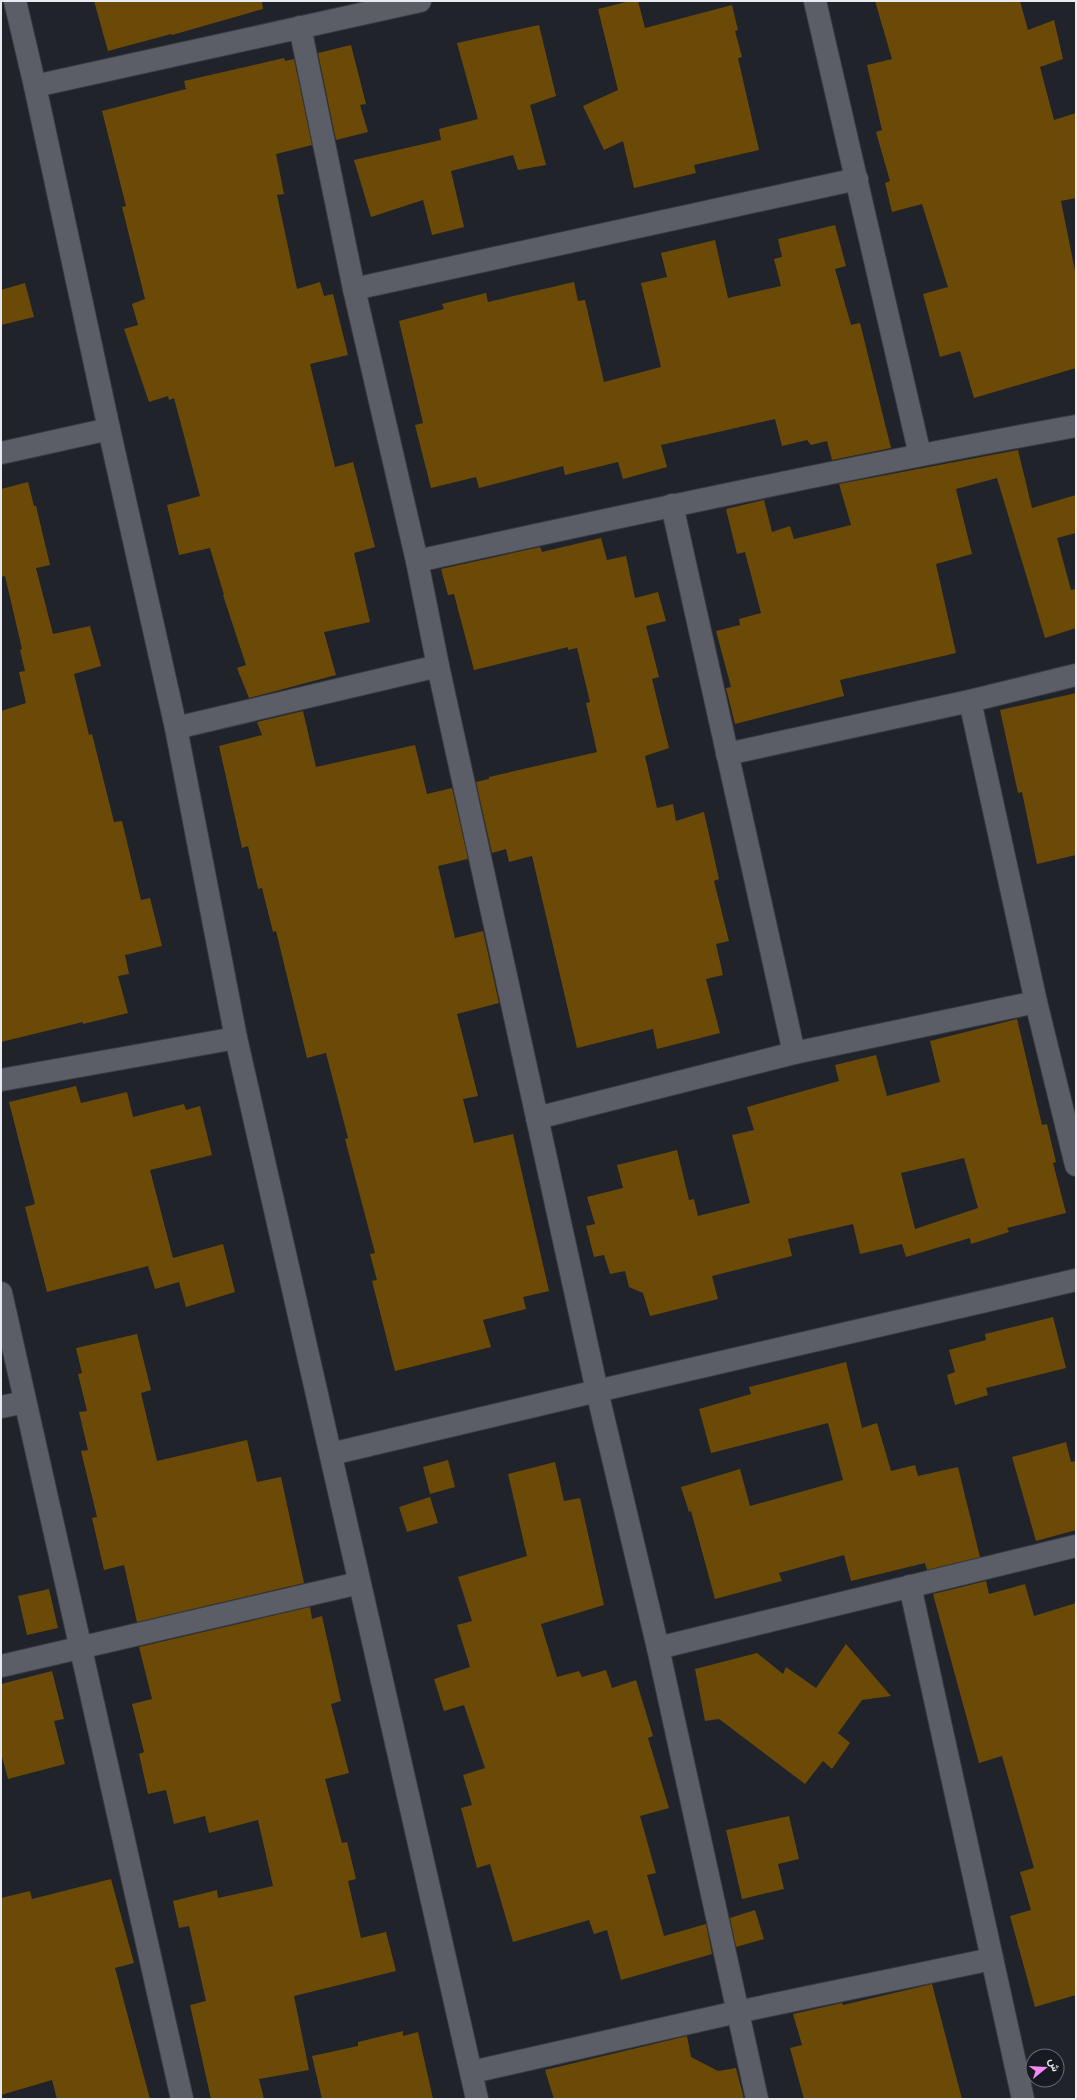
<svg xmlns="http://www.w3.org/2000/svg" width="1077" height="2100" font-family="'Times New Roman',Vazirmatn,serif">
<rect width="100%" height="100%" fill="#21232a"/>
<g fill="#6b4a07" fill-rule="evenodd">
<polygon points="94,1 262,1 263,9 172,35 171,34 108,51"/>
<polygon points="630,1 638,1 645,28 732,5 738,30 735,31 742,57 738,58 759,150 694,165 696,173 634,188 623,141 604,150 583,106 618,90 598,9"/>
<polygon points="875,1 1020,1 1028,30 1054,20 1063,59 1040,67 1054,120 1076,113 1076,198 1061,201 1076,276 1076,368 974,398 960,351 940,357 923,294 948,287 922,204 892,212 885,183 890,181 876,132 882,130 867,65 892,59"/>
<polygon points="539,25 556,96 530,105 546,165 518,170 513,155 451,171 464,227 432,235 423,200 371,217 354,160 441,140 439,129 478,119 457,43"/>
<polygon points="351,45 366,104 360,105 368,132 336,140 318,53"/>
<polygon points="284,58 285,61 294,59 312,145 276,154 284,194 277,195 297,289 320,282 324,296 333,294 348,355 310,364 335,467 353,462 375,547 354,553 370,622 324,632 336,675 249,698 237,668 246,665 223,595 224,595 210,548 179,555 167,505 200,496 174,398 169,400 168,396 149,402 124,329 138,325 132,304 145,299 122,207 126,206 102,111 186,89 184,81"/>
<polygon points="835,225 846,266 835,269 851,325 860,323 891,448 832,460 827,441 811,445 807,440 782,446 775,419 661,445 667,467 623,479 618,462 565,475 563,466 479,488 476,477 431,488 415,425 423,423 399,321 444,309 442,304 486,293 488,302 574,282 578,301 585,300 604,382 661,367 641,283 667,277 661,253 715,240 728,298 781,286 774,259 782,257 778,239"/>
<polygon points="25,283 34,317 1,325 1,290"/>
<polygon points="1018,450 1032,508 1076,495 1076,533 1057,538 1071,590 1076,589 1076,628 1045,638 997,478 956,489 972,554 936,564 956,653 840,680 844,696 735,724 726,688 731,687 716,631 740,625 739,619 761,613 745,552 737,554 726,509 764,500 772,532 790,526 794,539 851,525 839,484"/>
<polygon points="28,482 34,506 36,506 50,565 36,568 53,634 90,626 101,666 74,674 89,735 92,734 114,822 122,821 141,900 150,898 162,946 125,955 129,974 118,976 128,1013 83,1024 83,1022 1,1042 1,711 26,703 19,672 25,671 20,650 22,649 5,576 1,577 1,489"/>
<polygon points="601,538 607,560 626,556 635,598 658,592 666,621 646,626 659,677 652,679 669,748 645,756 657,808 673,804 676,821 704,812 719,879 714,881 729,941 716,944 723,975 706,979 720,1033 657,1049 653,1029 577,1048 532,856 509,862 506,849 492,853 476,782 489,779 489,777 597,752 586,703 590,702 577,648 568,650 568,647 474,670 454,594 448,595 441,569 540,547 542,552"/>
<polygon points="1076,693 1076,855 1037,864 1022,792 1018,793 1000,710"/>
<polygon points="303,711 316,767 415,745 427,794 452,788 468,859 438,866 455,938 483,931 499,1003 457,1014 478,1096 463,1099 474,1143 513,1134 549,1291 523,1297 526,1309 483,1320 491,1347 395,1371 372,1281 377,1280 370,1254 375,1253 345,1139 348,1138 326,1053 307,1058 276,931 273,932 262,888 258,889 248,846 242,848 219,746 262,735 257,722"/>
<path d="M 1017,1019 L 1042,1125 L 1047,1124 L 1056,1162 L 1053,1163 L 1066,1213 L 1007,1228 L 1009,1232 L 971,1244 L 970,1238 L 906,1257 L 902,1244 L 860,1254 L 853,1224 L 788,1239 L 792,1256 L 712,1276 L 718,1299 L 650,1316 L 643,1293 L 629,1287 L 625,1271 L 610,1274 L 604,1255 L 594,1257 L 586,1226 L 595,1224 L 587,1197 L 623,1188 L 617,1165 L 677,1150 L 689,1200 L 694,1199 L 698,1216 L 750,1203 L 732,1135 L 754,1130 L 747,1107 L 839,1081 L 835,1065 L 876,1055 L 887,1096 L 940,1082 L 930,1041 ZM 964,1158 L 978,1208 L 915,1229 L 901,1173 Z"/>
<polygon points="76,1086 81,1103 127,1092 133,1117 184,1104 186,1110 200,1106 212,1155 150,1170 173,1258 223,1244 235,1292 186,1307 179,1282 155,1289 148,1266 47,1292 25,1207 35,1204 9,1102"/>
<polygon points="1053,1317 1066,1368 986,1388 988,1395 955,1405 947,1375 955,1372 949,1350 986,1340 985,1334"/>
<polygon points="137,1334 151,1390 141,1393 157,1461 247,1440 257,1482 281,1477 304,1583 137,1622 124,1565 104,1570 92,1518 97,1517 81,1451 88,1450 79,1412 87,1411 78,1374 82,1373 76,1348"/>
<polygon points="846,1362 862,1428 877,1423 891,1471 915,1465 918,1476 958,1467 980,1557 927,1570 925,1563 851,1581 844,1555 779,1573 782,1581 715,1599 691,1511 689,1512 681,1487 740,1469 750,1506 843,1480 828,1423 711,1453 699,1409 751,1394 749,1387"/>
<polygon points="1066,1442 1071,1462 1076,1461 1076,1530 1036,1541 1012,1457"/>
<polygon points="448,1460 455,1487 430,1494 423,1467"/>
<polygon points="555,1462 564,1501 580,1498 604,1605 541,1624 557,1677 579,1671 582,1677 606,1670 612,1688 636,1680 653,1736 648,1738 669,1808 640,1816 656,1873 647,1875 664,1936 706,1924 712,1954 621,1980 607,1930 594,1934 589,1920 513,1942 490,1864 477,1868 461,1808 472,1805 463,1775 485,1768 464,1705 444,1711 434,1679 470,1667 457,1625 472,1621 458,1577 527,1556 508,1474"/>
<polygon points="430,1497 438,1523 407,1532 399,1507"/>
<polygon points="986,1581 989,1594 1025,1584 1034,1616 1076,1603 1076,1995 1035,2007 1010,1916 1031,1910 1020,1872 1034,1868 1002,1756 979,1763 933,1594"/>
<polygon points="49,1589 58,1628 27,1635 18,1596"/>
<polygon points="310,1607 312,1619 322,1616 341,1701 331,1704 349,1773 325,1779 342,1843 347,1842 356,1879 348,1881 361,1938 386,1932 396,1971 294,1996 309,2070 259,2079 264,2099 211,2099 190,2005 206,2001 189,1926 179,1928 173,1901 217,1890 218,1898 273,1886 258,1820 209,1833 205,1816 174,1824 166,1790 148,1794 139,1754 144,1752 132,1704 152,1699 139,1647"/>
<polygon points="846,1644 891,1696 862,1700 838,1733 850,1743 832,1769 823,1761 805,1784 719,1719 705,1721 695,1669 757,1653 783,1674 786,1667 816,1688"/>
<polygon points="52,1671 64,1719 54,1721 65,1764 8,1779 1,1753 1,1684"/>
<polygon points="789,1816 799,1859 778,1864 784,1889 742,1899 726,1830"/>
<polygon points="111,1879 134,1963 115,1968 150,2099 57,2099 52,2080 1,2095 1,1898 30,1891 32,1899"/>
<polygon points="755,1910 764,1939 736,1947 730,1918"/>
<polygon points="932,1984 962,2099 804,2099 790,2048 802,2045 793,2014 842,2003 843,2005"/>
<polygon points="403,2031 403,2036 418,2032 433,2099 322,2099 312,2056 358,2046 358,2042"/>
<polygon points="687,2036 691,2057 718,2071 736,2068 744,2099 554,2099 545,2070"/>
</g>
<g fill="none" stroke-linecap="round" stroke-linejoin="round">
<defs>
<g id="street">
<polyline points="15,1 35,86 109,429 176,728 236,1038 477,2099"/>
<polyline points="815,1 920,455"/>
<polyline points="300,27 354,289 417,561 438,666 597,1391 658,1648 757,2099"/>
<polyline points="35,86 420,1"/>
<polyline points="354,289 857,179"/>
<polyline points="1,453 109,429"/>
<polyline points="672,505 794,1053"/>
<path d="M 417,561 C 636,513 855,466 1076,426"/>
<polyline points="970,701 1036,1002 1076,1165"/>
<polyline points="176,728 438,666"/>
<polyline points="727,754 970,701 1076,675"/>
<polyline points="1,1080 236,1038"/>
<polyline points="537,1118 794,1053 1036,1002"/>
<polyline points="1,1293 182,2099"/>
<polyline points="1,1407 25,1402"/>
<polyline points="331,1454 597,1391 1076,1280"/>
<polyline points="910,1586 1023,2099"/>
<polyline points="658,1648 1076,1546"/>
<polyline points="1,1666 359,1583"/>
<polyline points="472,2072 737,2012 992,1959"/>
</g>
</defs>
<use href="#street" stroke="#3b3d43" stroke-width="24"/>
<use href="#street" stroke="#5c5e67" stroke-width="22"/>
</g>
<rect width="1077" height="2100" fill="none" stroke="#e8eaef" stroke-width="4"/>
<g transform="translate(1045 2068) rotate(72)"><circle r="19" fill="#171a21" stroke="#6b6d73"/>
<path d="M0-3L7 15L0 10L-7 15Z" fill="#f28af2"/>
<text y="-6" font-size="11" font-weight="bold" text-anchor="middle" fill="#e8eaef">ش</text>
</g>
</svg>
